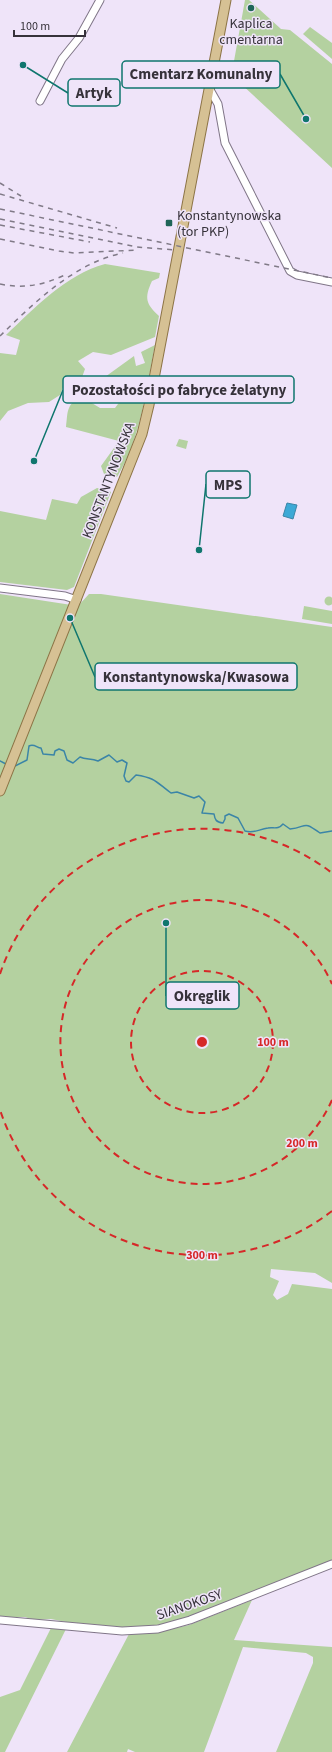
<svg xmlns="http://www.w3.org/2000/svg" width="332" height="1752" font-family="'Source Sans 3',sans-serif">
<rect width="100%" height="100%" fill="#efe4f9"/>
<g fill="#b4d1a0">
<polygon points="245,0 249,0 281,29 290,30 332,64 332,168 227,71 234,61"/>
<polygon points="310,27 332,43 332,59 303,34"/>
<path d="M 105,264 L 160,273 L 159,278 L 152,281 C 144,298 146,304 159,316 L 155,337 L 111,355 L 93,352 L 78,361 L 85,369 L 81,380 L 65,382 L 60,395 L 49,402 L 28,403 L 8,411 L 0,421 L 0,353 L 16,355 L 20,340 L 6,335 C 35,308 65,275 105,264 Z"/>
<path d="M 155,345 C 146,389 141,438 117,477 L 104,474 L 101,466 L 119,441 L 66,427 C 68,411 66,404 82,397 L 100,408 L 115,408 L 121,400 L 135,395 L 135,383 L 126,380 L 117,388 L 106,388 L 98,382 L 134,356 L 136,366 L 145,363 L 141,352 Z"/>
<polygon points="179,439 188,441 186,449 176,446"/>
<polygon points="97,488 107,490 111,492 74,587 67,590 0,582 0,511 46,520 52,499 77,504 81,497"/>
<polygon points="0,594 78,606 89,594 101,594 332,627 332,1283 315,1273 271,1269 270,1277 279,1281 273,1295 277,1300 288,1294 292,1284 332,1289 332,1560 183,1619 165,1624 132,1628 66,1622 51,1619 34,1620 25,1617 0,1617"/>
<circle cx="329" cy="601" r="4.5"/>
<polygon points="304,606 332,611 332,624 302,619"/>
<polygon points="252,1600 234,1640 332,1647 332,1752 276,1752 313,1663 313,1657 306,1653 243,1647 204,1752 135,1752 128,1749 127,1752 67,1752 129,1634 155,1633 189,1625"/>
<polygon points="51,1628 66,1629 5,1752 0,1752 0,1697 20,1690"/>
</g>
<polygon fill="#3da9d6" stroke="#3b85a7" points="287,503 297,505 293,519 283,516"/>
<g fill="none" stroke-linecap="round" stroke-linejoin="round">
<g stroke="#3b85a7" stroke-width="1.5">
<polyline points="0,761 6,764"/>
<path d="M 15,766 L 27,760 L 29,746 C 34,743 37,748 41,748 L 43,754 L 54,755 L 55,751 L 59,749 L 64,751 L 67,760 L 73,763 L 80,757 C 86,760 91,758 98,761 L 109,755 L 117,762 L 122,760 L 127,763 L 124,776 L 126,781 L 129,782 L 136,775 C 156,778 156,782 171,793 L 177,792 L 194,798 L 199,796 L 205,802 L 202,813 L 214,814 C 215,820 216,822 223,823 L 225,819 L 225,816 L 229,814 L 238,818 L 245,831 C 254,834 259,829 268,828 C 274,827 278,830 283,824 L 290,829 C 308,827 302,820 320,833 L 332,831"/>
</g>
<defs>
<g id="minor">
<polyline points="209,88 218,104 225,143 290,271 297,275 332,282"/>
<polyline points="40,101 62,59 79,38 100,0"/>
<polyline points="0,588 65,596 77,600"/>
<polyline points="0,1620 122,1631 158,1629 190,1620 332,1564"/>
</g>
<polyline id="major" points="0,791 142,434 149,405 226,0"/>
</defs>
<use href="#minor" stroke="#807688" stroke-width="9"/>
<use href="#major" stroke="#8c7446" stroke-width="11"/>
<use href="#minor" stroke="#fff" stroke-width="7"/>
<use href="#major" stroke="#d6c194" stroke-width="9"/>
<g stroke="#807a87" stroke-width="1.5" stroke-dasharray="5 5" stroke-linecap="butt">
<polyline points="0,183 21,196"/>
<polyline points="0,194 117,228"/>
<polyline points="0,209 332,278"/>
<polyline points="0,219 137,247 177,250"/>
<polyline points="0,225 90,242"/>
<polyline points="0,239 59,251 74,253 137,250"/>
<path d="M 0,284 C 24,289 43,285 65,275"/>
<path d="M 0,336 C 34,303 74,263 123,253"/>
</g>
</g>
<g fill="none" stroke="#d62828" stroke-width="2" stroke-dasharray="7 5">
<circle cx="202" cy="1042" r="71"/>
<path d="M332 1100A142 142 0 1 1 332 984"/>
<path d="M332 1211A213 213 0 0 1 0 1110M0 974A213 213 0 0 1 332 873"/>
</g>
<g fill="#1f6558" stroke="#efe4f9" stroke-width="1.5">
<circle cx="251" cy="8" r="4"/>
<rect x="165" y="219" width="8" height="8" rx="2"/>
</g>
<g text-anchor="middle" stroke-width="3" stroke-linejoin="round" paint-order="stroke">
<g font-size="14" fill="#36323a" stroke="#efe4f9">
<text x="251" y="28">Kaplica<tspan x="251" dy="16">cmentarna</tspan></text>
<text x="177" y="220" text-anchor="start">Konstantynowska<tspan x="177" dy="16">(tor PKP)</tspan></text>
</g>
<g font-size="14" fill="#36323a" stroke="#efe4f9">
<text transform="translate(108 480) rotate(-69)" y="5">KONSTANTYNOWSKA</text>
<text transform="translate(189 1604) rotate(-19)" y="5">SIANOKOSY</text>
</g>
</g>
<circle cx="202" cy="1042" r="6" fill="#d62828" stroke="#efe4f9" stroke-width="2"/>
<g font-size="12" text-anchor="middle" font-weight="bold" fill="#d62828" stroke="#efe4f9" stroke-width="3" stroke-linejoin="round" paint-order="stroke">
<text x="273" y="1046">100 m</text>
<text x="302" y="1147">200 m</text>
<text x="202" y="1259">300 m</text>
</g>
<path fill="none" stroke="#0f766e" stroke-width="1.5" d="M306 119L280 74M23 65L68 93M34 461L63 390M199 550L206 484M70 618L95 677M166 923L166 996"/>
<g fill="#0f766e" stroke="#efe4f9" stroke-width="1.5">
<circle cx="306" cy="119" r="4"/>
<circle cx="23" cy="65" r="4"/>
<circle cx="34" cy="461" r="4"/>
<circle cx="199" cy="550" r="4"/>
<circle cx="70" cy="618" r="4"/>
<circle cx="166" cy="923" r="4"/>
</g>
<g fill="#efe4f9" stroke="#0f766e" stroke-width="1.5">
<rect x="122" y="61" width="158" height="27" rx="4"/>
<rect x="68" y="79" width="52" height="27" rx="4"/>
<rect x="63" y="376" width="231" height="27" rx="4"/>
<rect x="206" y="471" width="44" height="27" rx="4"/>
<rect x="95" y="663" width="202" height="27" rx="4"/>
<rect x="166" y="982" width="73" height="27" rx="4"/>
</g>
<g font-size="15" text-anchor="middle" font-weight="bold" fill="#36323a">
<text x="201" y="79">Cmentarz Komunalny</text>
<text x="94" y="98">Artyk</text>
<text x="179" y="395">Pozostałości po fabryce żelatyny</text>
<text x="228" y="490">MPS</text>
<text x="196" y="682">Konstantynowska/Kwasowa</text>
<text x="202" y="1001">Okręglik</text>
</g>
<path d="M14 30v6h71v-6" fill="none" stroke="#36323a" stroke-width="2"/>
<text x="20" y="30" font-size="12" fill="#36323a" stroke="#efe4f9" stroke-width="3" paint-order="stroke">100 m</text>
</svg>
